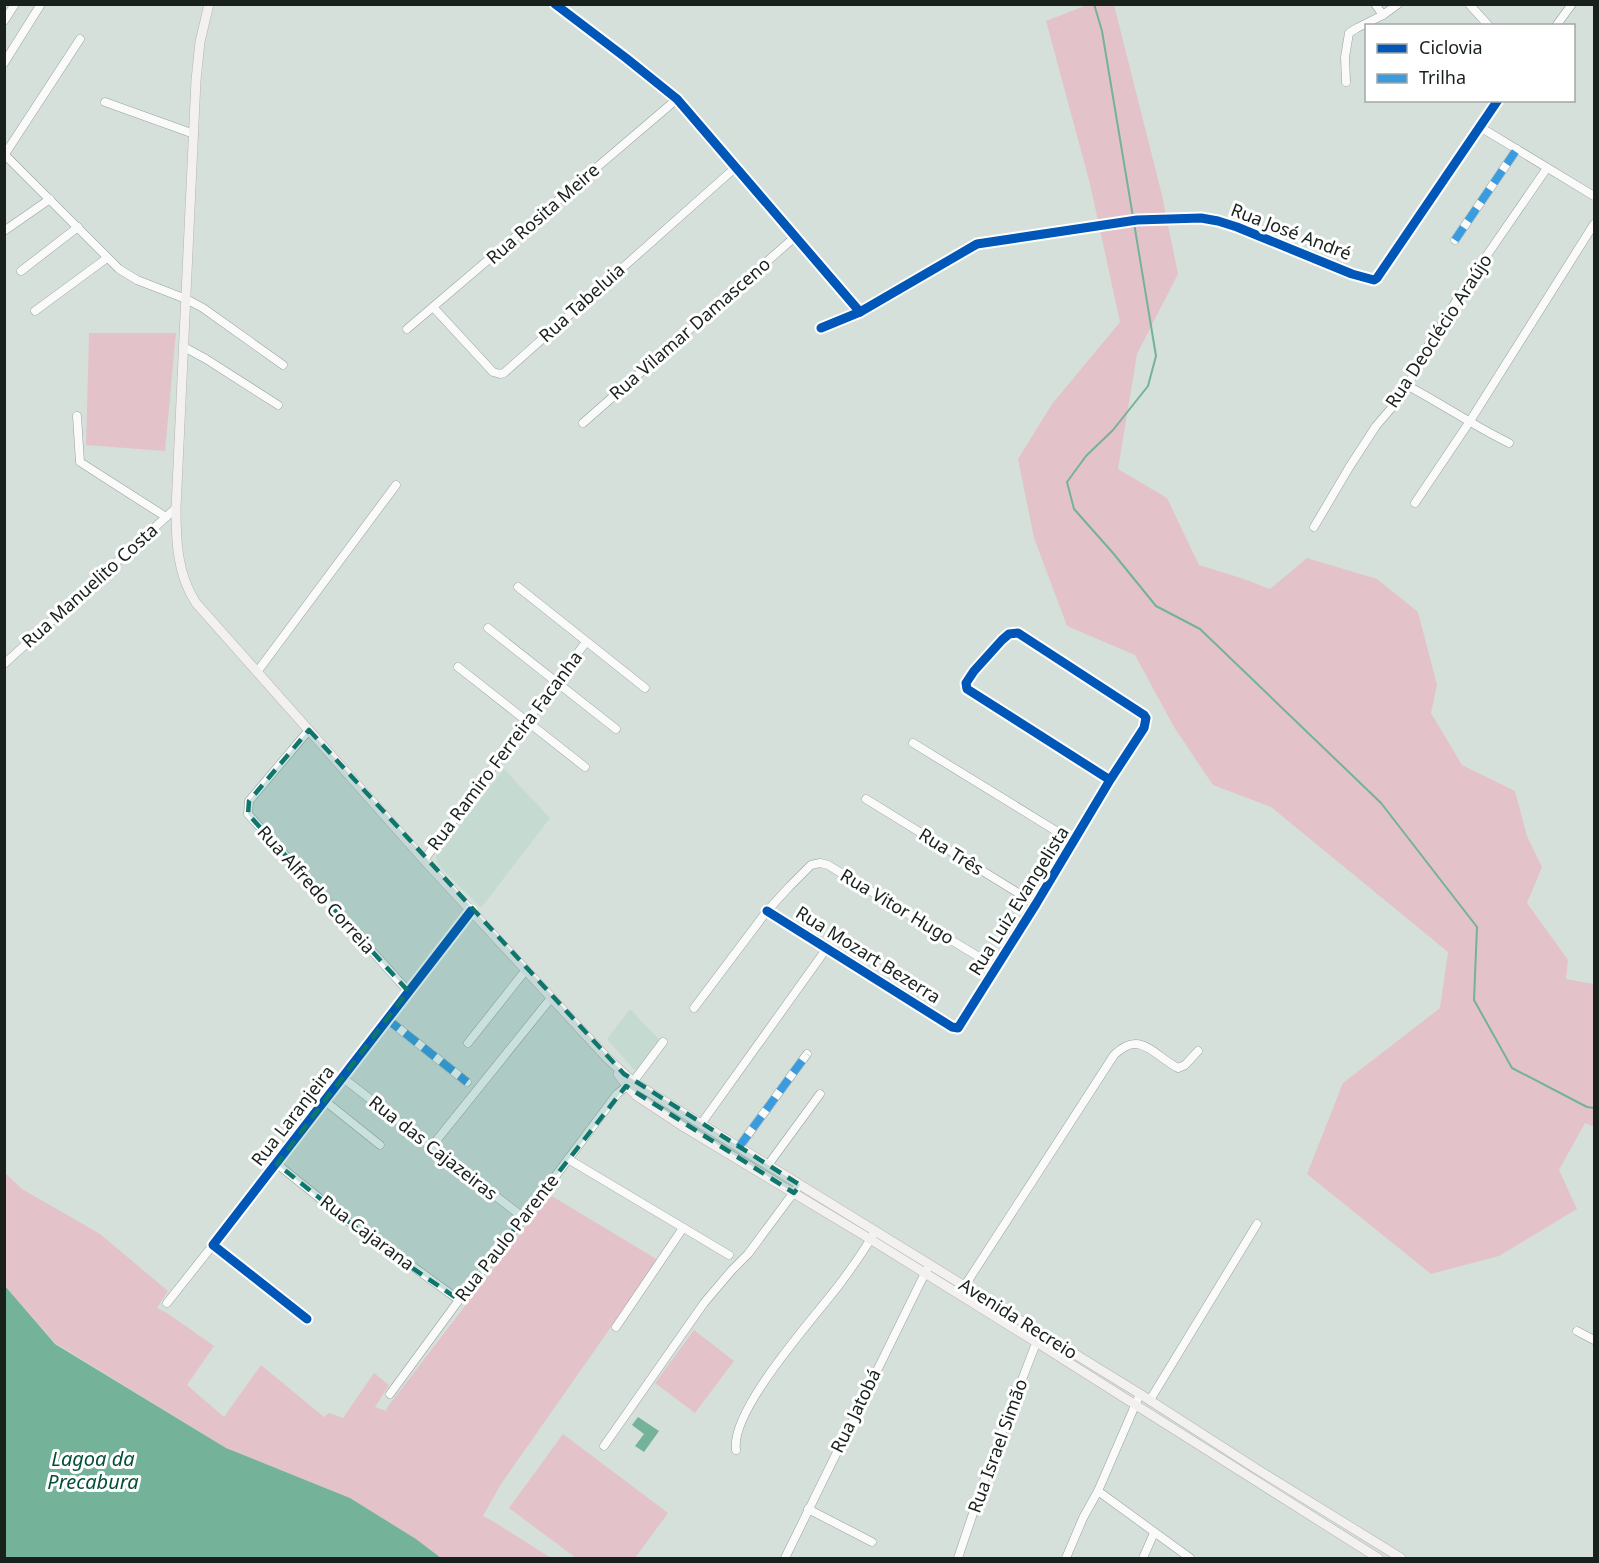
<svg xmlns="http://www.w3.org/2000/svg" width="1599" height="1563" font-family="'Noto Sans',sans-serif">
<rect width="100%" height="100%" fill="#d5e0da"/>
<g fill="#c5dad0">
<polygon points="504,769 550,818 481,908 438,865 436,855"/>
<polygon points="630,1009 660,1041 637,1073 607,1039"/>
</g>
<g fill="#e3c3c9">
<polygon points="1087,5 1114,5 1162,195 1178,274 1137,354 1118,469 1167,498 1199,565 1241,578 1270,589 1307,558 1377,579 1418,612 1437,685 1431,713 1462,765 1515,791 1527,836 1542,867 1527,903 1568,960 1566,979 1594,984 1594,1127 1585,1123 1559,1170 1577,1209 1499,1256 1431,1274 1307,1174 1343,1083 1440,1008 1448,952 1271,807 1213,785 1174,727 1135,655 1067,626 1034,538 1018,459 1052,404 1120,322 1090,184 1046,21"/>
<polygon points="89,333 176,333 165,451 86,445"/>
<polygon points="4,1172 22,1189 100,1234 168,1291 157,1308 167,1313 214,1346 187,1385 224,1417 261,1365 324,1417 329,1413 343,1418 374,1373 389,1385 375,1407 387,1411 386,1409 550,1195 658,1260 501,1484 483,1516 496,1523 551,1558 441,1558 416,1539 350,1498 226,1448 55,1343 5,1286"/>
<polygon points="694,1330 734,1361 695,1413 655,1383"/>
<polygon points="563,1434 668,1513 635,1558 576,1558 509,1508"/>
</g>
<g fill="#74b29a">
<polygon points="5,1286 55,1344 226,1448 350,1498 416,1539 441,1558 5,1558"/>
<polygon points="638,1417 659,1431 644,1452 635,1446 644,1434 632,1425"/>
</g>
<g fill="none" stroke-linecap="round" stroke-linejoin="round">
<g stroke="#74b29a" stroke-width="2">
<polyline points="1094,4 1102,31 1133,217"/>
<polyline points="1134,223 1156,356 1148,386 1113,430 1086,456 1067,482 1074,509 1113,553 1156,606 1200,629 1381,803 1477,927 1474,1000 1512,1068 1587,1107 1594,1108"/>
</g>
<defs>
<g id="minor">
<polyline points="555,4 626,58 677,99 860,312"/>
<polyline points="1375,4 1383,15"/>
<polyline points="1469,4 1489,26"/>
<polyline points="4,21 15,4"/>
<polyline points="1556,26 1572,4"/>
<polyline points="4,63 41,4"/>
<polyline points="1346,82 1345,57 1349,33 1357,28 1383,15 1398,4"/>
<polyline points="105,102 194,134"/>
<polyline points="1480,127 1594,196"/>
<polyline points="4,154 119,269 137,280 186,299 203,308 283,365"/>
<polyline points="5,154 80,39"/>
<polyline points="4,231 50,199"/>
<polyline points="1455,240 1517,149"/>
<polyline points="21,271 78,227"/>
<polyline points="433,307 493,372 500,374 504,373 736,167"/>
<polyline points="35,311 107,258"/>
<polyline points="821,328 860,312 977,244 1137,220 1201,218 1218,221 1237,227 1352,274 1374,280 1377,278 1498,100"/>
<polyline points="407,329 677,99"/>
<polyline points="184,347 206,359 278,405"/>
<path d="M 1408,386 C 1442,404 1474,426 1509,443"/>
<polyline points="77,416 80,462 166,517"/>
<polyline points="583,423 796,236"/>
<polyline points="1415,503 1470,421 1594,224"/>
<polyline points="1314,527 1350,466 1376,426 1401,397 1408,386 1420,359 1463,290 1547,168"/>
<polyline points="518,587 645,688"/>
<polyline points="488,628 616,729"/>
<polyline points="4,664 176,508"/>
<polyline points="458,667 585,767"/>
<polyline points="257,672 396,485"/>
<polyline points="309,730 249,801 248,814 408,991"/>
<polyline points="913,743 1074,842"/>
<polyline points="866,799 1036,904"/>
<polyline points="424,860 586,642"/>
<polyline points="767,911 952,1027 958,1028 1036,904 1110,780 967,689 966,683 974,671 1002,640 1009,634 1018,633 1144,715 1146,718 1144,728 1110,780"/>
<polyline points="694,1008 767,911 790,886 811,865 820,863 828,865 997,968"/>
<polyline points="387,1019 467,1082"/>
<polyline points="468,1043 525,971"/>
<polyline points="343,1078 524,1218"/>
<polyline points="633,1082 663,1042"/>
<polyline points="325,1101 380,1145"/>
<polyline points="701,1124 827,948"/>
<polyline points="432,1146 551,998"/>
<polyline points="739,1147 807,1054"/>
<polyline points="568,1159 729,1255"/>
<polyline points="277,1164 373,1241 390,1250 459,1300"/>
<polyline points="768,1165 820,1094"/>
<path d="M 962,1290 L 1114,1055 C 1140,1029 1153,1055 1178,1068 L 1185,1065 L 1198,1051"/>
<polyline points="167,1303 213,1245"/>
<polyline points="307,1319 213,1245 471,911"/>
<polyline points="616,1327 683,1228"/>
<polyline points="1577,1331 1594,1340"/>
<polyline points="390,1394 459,1300 524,1218 617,1094 627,1086"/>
<polyline points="1150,1400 1257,1224"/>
<polyline points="604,1446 704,1303 732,1270 748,1254 797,1188"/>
<path d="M 736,1450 C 730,1410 814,1318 839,1285 C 851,1269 863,1252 873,1235"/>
<polyline points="1098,1491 1190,1558"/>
<polyline points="808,1509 872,1542"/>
<polyline points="785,1558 927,1269"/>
<polyline points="958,1558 990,1463 1038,1338"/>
<polyline points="1066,1558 1083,1518 1098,1491 1140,1394"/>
<polyline points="1143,1558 1154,1533"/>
</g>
<g id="major">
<path d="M 209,4 L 200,42 L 196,80 L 176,508 C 176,541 177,574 196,603 L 424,860 L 607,1058 L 633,1082 L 1140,1394 L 1255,1468 L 1401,1558"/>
<polyline points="618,1074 627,1086 637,1096 684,1127 870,1239 1036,1342 1378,1558"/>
</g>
</defs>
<use href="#minor" stroke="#99a29e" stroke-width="9"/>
<use href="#major" stroke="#b7b3b2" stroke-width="10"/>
<use href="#minor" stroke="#f9faf9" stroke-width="8"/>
<use href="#major" stroke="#f3f0f0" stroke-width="9"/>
<g stroke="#3b9bdf" stroke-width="8" stroke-dasharray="15 8" stroke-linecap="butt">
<polyline points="1455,240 1517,149"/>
<polyline points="387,1019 467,1082"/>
<polyline points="739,1147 807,1054"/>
</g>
<defs>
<g id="cycleway">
<polyline points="555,4 626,58 677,99 860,312"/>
<polyline points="821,328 860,312 977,244 1137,220 1201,218 1218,221 1237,227 1352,274 1374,280 1377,278 1498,100"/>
<polyline points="767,911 952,1027 958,1028 1036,904 1110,780 967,689 966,683 974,671 1002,640 1009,634 1018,633 1144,715 1146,718 1144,728 1110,780"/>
<polyline points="307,1319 213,1245 471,911"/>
</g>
</defs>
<use href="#cycleway" stroke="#fff" stroke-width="13"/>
<use href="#cycleway" stroke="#0057b8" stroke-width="9"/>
</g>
<path fill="#0f766e" fill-opacity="0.2" stroke="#0f766e" stroke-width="4.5" stroke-dasharray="12 8" stroke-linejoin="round" d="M 309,730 L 624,1074 L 800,1185 L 794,1193 L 626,1086 L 459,1300 L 373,1241 L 277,1164 L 408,991 L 248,814 L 249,801 Z"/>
<g text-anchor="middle" stroke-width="6" stroke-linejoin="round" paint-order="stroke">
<g font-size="18" fill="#19211d" stroke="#fff">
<text transform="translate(543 214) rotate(-41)" y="6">Rua Rosita Meire</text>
<text transform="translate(1291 232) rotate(21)" y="6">Rua José André</text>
<text transform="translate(582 303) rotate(-42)" y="6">Rua Tabeluia</text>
<text transform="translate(690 329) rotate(-41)" y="6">Rua Vilamar Damasceno</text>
<text transform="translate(1439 331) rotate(-57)" y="6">Rua Deoclécio Araújo</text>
<text transform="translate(90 586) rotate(-42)" y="6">Rua Manuelito Costa</text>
<text transform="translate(505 751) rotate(-53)" y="6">Rua Ramiro Ferreira Facanha</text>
<text transform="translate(951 852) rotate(32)" y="6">Rua Três</text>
<text transform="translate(316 890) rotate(48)" y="6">Rua Alfredo Correia</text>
<text transform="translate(1019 901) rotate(-58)" y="6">Rua Luiz Evangelista</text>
<text transform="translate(897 907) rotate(31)" y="6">Rua Vitor Hugo</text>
<text transform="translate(868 955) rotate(32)" y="6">Rua Mozart Bezerra</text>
<text transform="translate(293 1116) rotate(-52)" y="6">Rua Laranjeira</text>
<text transform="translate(433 1148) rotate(38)" y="6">Rua das Cajazeiras</text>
<text transform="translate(367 1233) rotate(37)" y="6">Rua Cajarana</text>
<text transform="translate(507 1238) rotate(-52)" y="6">Rua Paulo Parente</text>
<text transform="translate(1018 1319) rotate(32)" y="6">Avenida Recreio</text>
<text transform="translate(856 1411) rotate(-64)" y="6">Rua Jatobá</text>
<text transform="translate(998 1446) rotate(-70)" y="6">Rua Israel Simão</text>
</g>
<g font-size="20" font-style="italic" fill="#054f39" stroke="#fff">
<text x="93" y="1466">Lagoa da<tspan x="93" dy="23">Precabura</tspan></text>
</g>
</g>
<rect width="1599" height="1563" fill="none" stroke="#19211d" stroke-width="12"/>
<rect x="1365" y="24" width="210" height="78" fill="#ffffff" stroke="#a3a6a5" stroke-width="1.5"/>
<rect x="1377" y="44" width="30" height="9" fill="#0057b8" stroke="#a3a6a5" stroke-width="1.5"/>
<text x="1419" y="54" font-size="18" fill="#19211d">Ciclovia</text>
<rect x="1377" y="74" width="30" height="9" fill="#3b9bdf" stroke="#a3a6a5" stroke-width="1.5"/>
<text x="1419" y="84" font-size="18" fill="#19211d">Trilha</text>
</svg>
